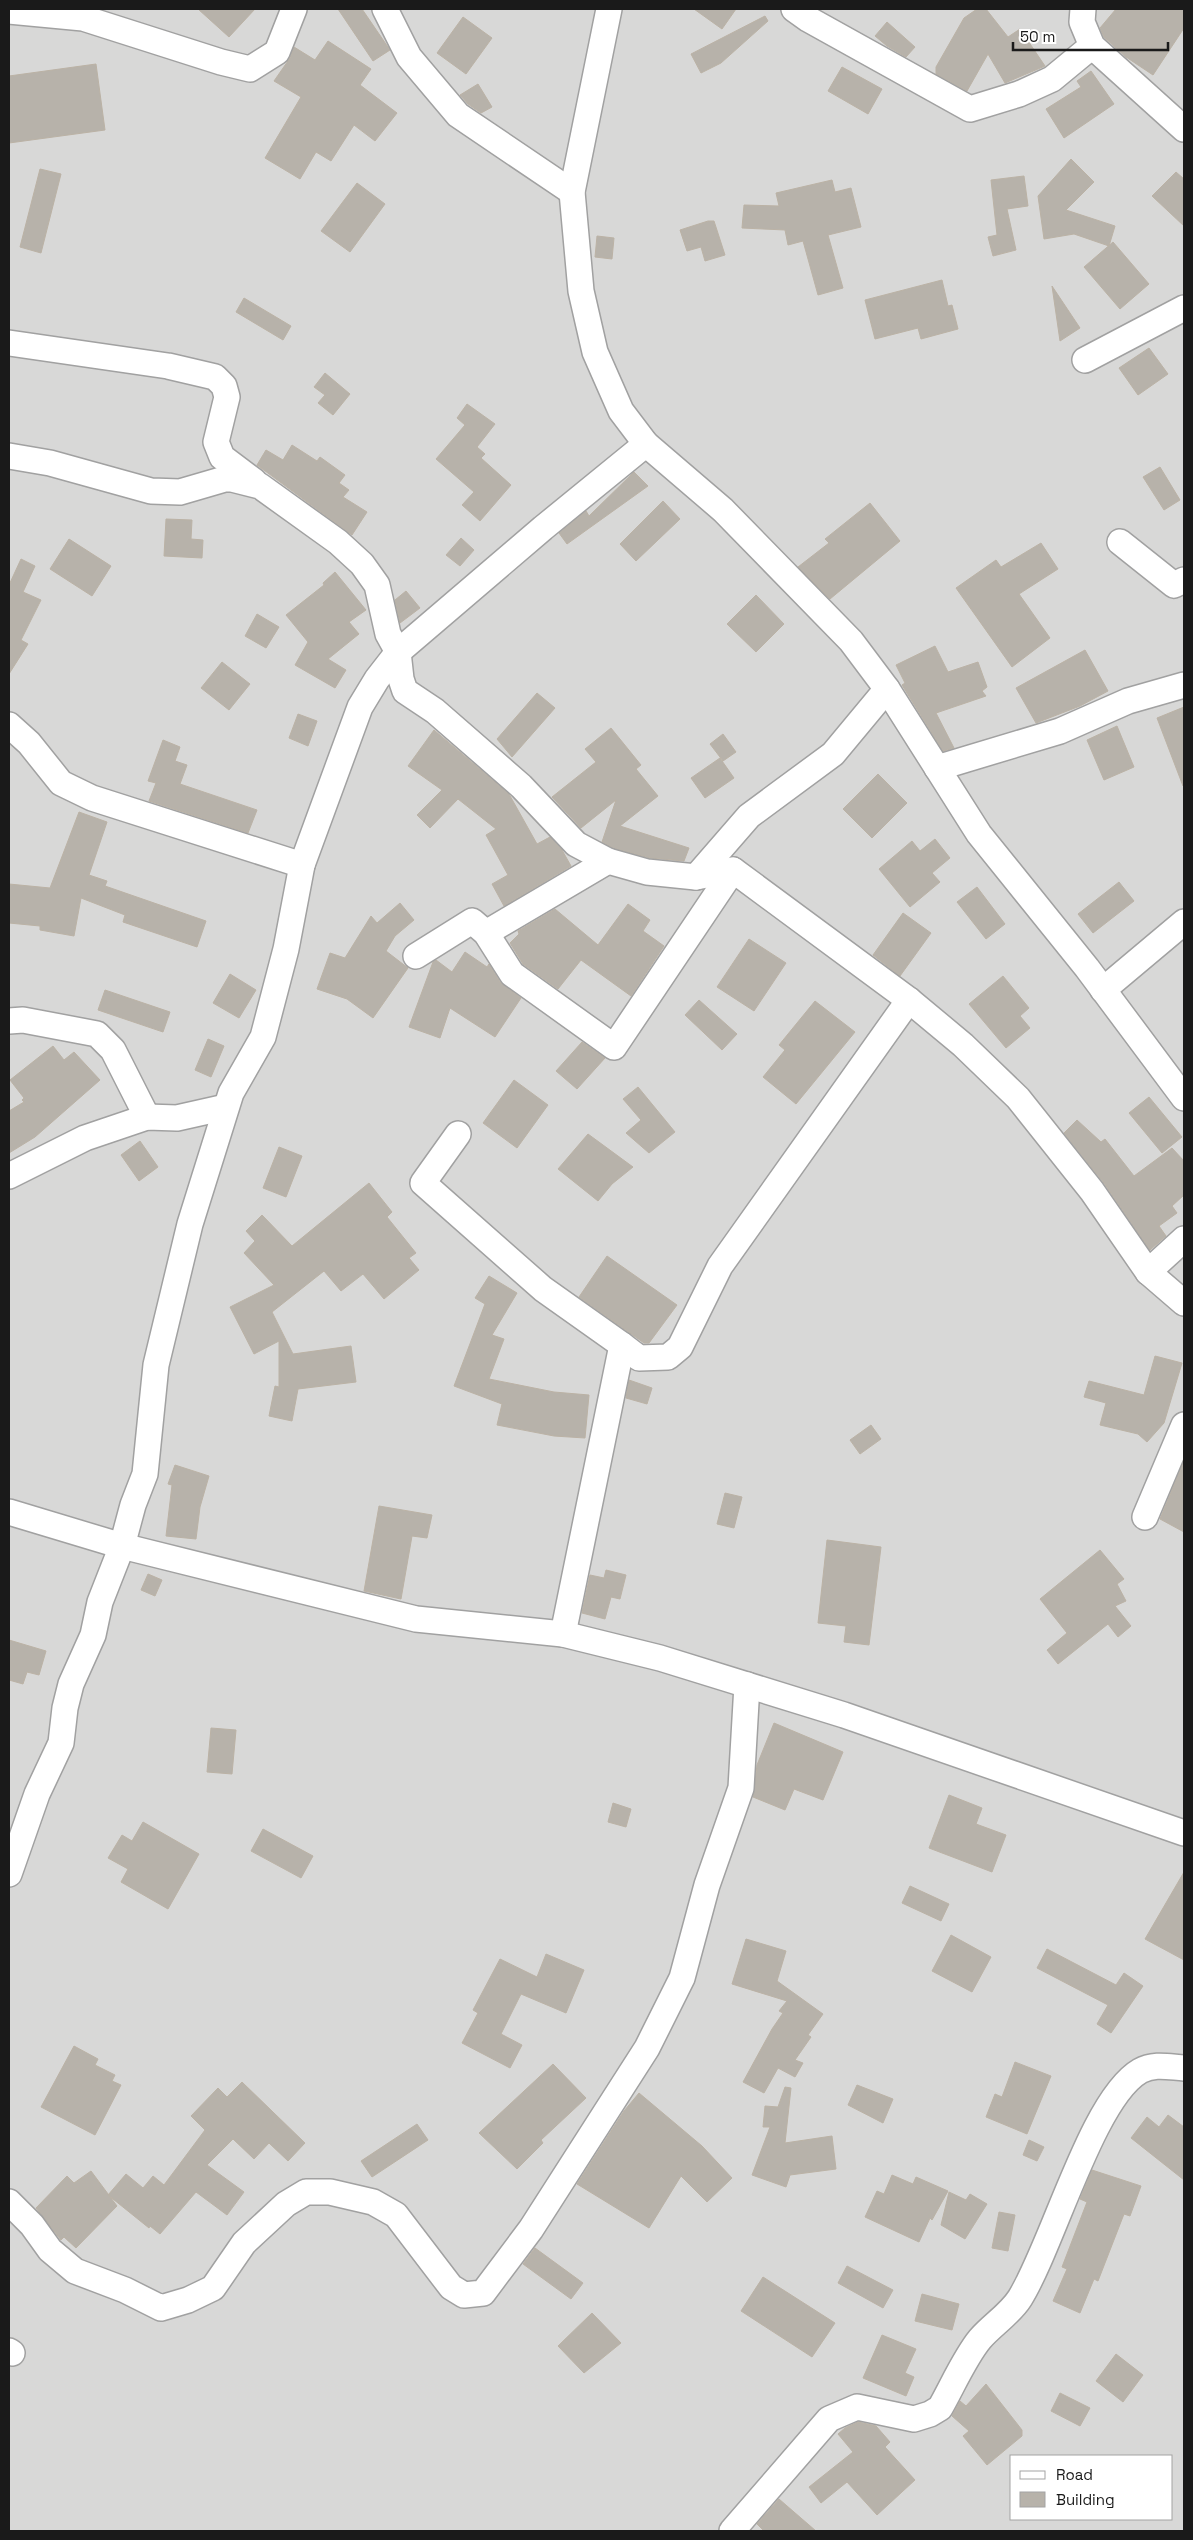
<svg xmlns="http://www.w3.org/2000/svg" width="1193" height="2540" font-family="'Space Grotesk',sans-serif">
<rect width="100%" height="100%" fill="#ebe9e1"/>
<path fill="#d8d8d7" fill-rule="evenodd" d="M 9,9 L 1184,9 L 1184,2531 L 9,2531 ZM 1012,2456 L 1172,2456 L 1172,2519 L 1012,2519 Z"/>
<g fill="#b7b2aa" stroke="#bbb2a5">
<polygon points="198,9 255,9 229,37"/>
<polygon points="338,9 362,9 390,50 373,61"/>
<polygon points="694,9 736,9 722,29"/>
<polygon points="977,9 986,9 1008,37 1020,29 1045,66 1005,83 988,54 967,91 936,74 936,67 964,18"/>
<polygon points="1116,9 1184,9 1184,28 1153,75 1126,57 1104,37 1100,28"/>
<polygon points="765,16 768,21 721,63 701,73 691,54"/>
<polygon points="463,17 492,38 466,74 437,53"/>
<polygon points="887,22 915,47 906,57 887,46 875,36"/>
<polygon points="328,41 371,69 360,85 397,113 375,141 354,125 331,161 316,152 300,179 265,158 301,97 274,81 290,58 294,47 315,60"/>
<polygon points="96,64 105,130 9,143 9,76"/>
<polygon points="842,67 882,89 868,114 828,91"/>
<polygon points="1091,71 1114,104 1064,138 1046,109 1081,87 1077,81"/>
<polygon points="478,84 492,107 481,113 468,104 460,95"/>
<polygon points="1071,159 1094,182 1066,210 1115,226 1109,246 1074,234 1044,239 1038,196"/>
<polygon points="40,169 61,174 41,253 20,247"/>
<polygon points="1176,172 1184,179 1184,226 1152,196"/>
<polygon points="1024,176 1028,206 1007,209 1016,250 993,256 988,237 997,235 991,180"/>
<polygon points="832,180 835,192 851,188 861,227 828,235 843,288 818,295 803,241 788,245 785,230 742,228 744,205 779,206 776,193"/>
<polygon points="357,183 385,204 350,252 321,231"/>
<polygon points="708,221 714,221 725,255 705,261 701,247 687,251 680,230"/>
<polygon points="597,236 614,238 612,259 595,257"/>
<polygon points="1113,242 1149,284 1120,309 1084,267"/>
<polygon points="942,280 948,306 952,305 958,329 921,339 918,328 875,339 865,300"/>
<polygon points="1052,286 1080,328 1060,341"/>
<polygon points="244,298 291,326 283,340 236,312"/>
<polygon points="1149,348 1168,374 1138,395 1119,368"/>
<polygon points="325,373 350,394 333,415 318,403 325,395 314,387"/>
<polygon points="467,404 495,424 477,447 485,454 481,458 511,485 480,521 462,505 474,492 436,459 465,425 457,418"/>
<polygon points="292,445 317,461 320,457 345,475 339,483 349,490 343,497 367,512 352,535 257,465 266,450 283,460"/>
<polygon points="1160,467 1180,500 1164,510 1143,477"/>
<polygon points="634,472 648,486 567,544 559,533 586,511 589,516"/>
<polygon points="663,501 680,519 636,561 620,544"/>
<polygon points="870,503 900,541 830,599 798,567 829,543 825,539"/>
<polygon points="166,519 192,520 191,539 203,540 202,558 164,556"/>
<polygon points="461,538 474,550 460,566 446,555"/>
<polygon points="69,539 111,566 92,596 50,569"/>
<polygon points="1041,543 1058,569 1019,594 1050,638 1012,667 956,588 996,560 1001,567"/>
<polygon points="21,559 35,566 23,592 41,600 21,640 28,644 9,674 9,585"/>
<polygon points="335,572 366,610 349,622 359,634 328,659 346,670 335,688 295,665 308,642 286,615 324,585 323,583"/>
<polygon points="406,591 420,608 400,623 395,600"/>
<polygon points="756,595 784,624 756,652 727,624"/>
<polygon points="257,614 279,627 266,648 245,636"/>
<polygon points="935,646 948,672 978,662 987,687 982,691 986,696 936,713 954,748 943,751 902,685 905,683 896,665"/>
<polygon points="1085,650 1108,691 1080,706 1036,723 1016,688"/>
<polygon points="222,662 250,684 229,710 201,688"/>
<polygon points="537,693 555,708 512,757 497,739"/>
<polygon points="1184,707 1184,786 1183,786 1157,718"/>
<polygon points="298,714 317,721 308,746 289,738"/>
<polygon points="1117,726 1134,767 1104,780 1087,740"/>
<polygon points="611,728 641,765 636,769 658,796 620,826 689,848 684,861 650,858 613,848 602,842 616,800 581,828 552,797 596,762 585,749"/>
<polygon points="434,730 509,794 537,844 550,837 562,850 571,866 504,906 492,884 508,875 486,835 496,829 458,799 430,828 417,815 442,790 408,766"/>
<polygon points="723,734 736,752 723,761 710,744"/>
<polygon points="163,740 180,747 175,761 187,765 180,784 257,810 248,833 149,801 156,783 148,781"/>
<polygon points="720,758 734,778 705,798 691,778"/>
<polygon points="878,774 907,803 872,838 843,809"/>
<polygon points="79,812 107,822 89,875 107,881 105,886 206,921 197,947 123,922 125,915 81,898 74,936 40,930 40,926 9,923 9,884 50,888"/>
<polygon points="935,839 950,858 932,873 940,882 910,907 879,869 912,841 920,851"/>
<polygon points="1119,882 1134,901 1093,933 1078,914"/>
<polygon points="977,887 1005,924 986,939 957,902"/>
<polygon points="400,903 414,920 395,936 386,951 408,968 373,1018 347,999 317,989 330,953 345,958 371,916 377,923"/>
<polygon points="628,904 650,920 643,931 664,946 631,996 581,960 558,989 523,964 510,943 519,934 518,931 555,909 598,945"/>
<polygon points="903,913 931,933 900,976 873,955"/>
<polygon points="749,939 786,963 754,1011 717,987"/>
<polygon points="465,952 487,967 489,964 500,982 521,998 495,1037 450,1008 440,1038 409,1027 433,962 436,960 452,972"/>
<polygon points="230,974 256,990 239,1018 213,1003"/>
<polygon points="1003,976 1029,1008 1020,1016 1030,1028 1006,1048 969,1004"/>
<polygon points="105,990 170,1012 163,1032 98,1010"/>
<polygon points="699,1000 737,1034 722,1050 685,1015"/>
<polygon points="815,1001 855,1032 796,1104 763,1077 785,1050 779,1045"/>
<polygon points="208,1039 224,1046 211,1077 195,1070"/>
<polygon points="582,1042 605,1058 577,1089 556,1071"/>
<polygon points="53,1046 64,1060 74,1052 100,1080 35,1137 9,1153 9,1111 24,1102 22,1100 24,1098 10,1080"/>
<polygon points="514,1080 548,1105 517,1148 483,1123"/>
<polygon points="638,1087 675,1132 649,1153 626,1133 641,1120 623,1099"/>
<polygon points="1149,1097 1182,1137 1162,1153 1129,1113"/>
<polygon points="1077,1120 1101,1142 1105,1139 1134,1176 1172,1148 1184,1161 1184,1195 1172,1206 1177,1213 1159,1226 1166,1236 1150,1250 1104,1183 1064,1133"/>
<polygon points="588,1134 633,1167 612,1184 598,1201 558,1169"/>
<polygon points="140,1141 158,1167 139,1181 121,1155"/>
<polygon points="279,1147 302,1156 286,1197 263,1188"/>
<polygon points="369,1183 392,1212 387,1217 416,1253 409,1258 419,1270 384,1299 363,1274 341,1291 324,1271 272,1312 293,1354 351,1346 356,1382 298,1389 292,1421 269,1416 275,1386 279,1387 279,1341 254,1354 230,1307 274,1285 244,1253 255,1241 246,1231 262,1215 292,1246"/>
<polygon points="607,1256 677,1305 649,1343 644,1343 579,1297"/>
<polygon points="489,1276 517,1293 492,1335 504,1339 489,1379 554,1392 589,1395 585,1438 554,1436 497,1425 502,1404 454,1386 485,1304 475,1298"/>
<polygon points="1155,1356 1182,1363 1164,1423 1147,1442 1138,1434 1100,1425 1106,1403 1084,1397 1089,1381 1144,1395"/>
<polygon points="629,1380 652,1388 647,1404 626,1398"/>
<polygon points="871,1425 881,1439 860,1454 850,1440"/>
<polygon points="1184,1461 1184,1532 1160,1519"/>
<polygon points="175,1465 209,1476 200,1507 196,1539 166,1536 172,1485 168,1484"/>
<polygon points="725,1493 742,1497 734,1528 717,1524"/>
<polygon points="379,1506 432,1515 427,1538 412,1536 401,1599 364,1591"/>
<polygon points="827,1540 881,1547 869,1645 844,1642 846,1626 818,1623"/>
<polygon points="1100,1550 1124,1579 1117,1584 1126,1601 1115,1606 1131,1626 1118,1637 1108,1624 1058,1664 1047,1650 1067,1633 1040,1599"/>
<polygon points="606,1570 626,1575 620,1599 611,1597 605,1619 582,1613 590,1575 604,1578"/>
<polygon points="148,1574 162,1580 155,1596 141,1590"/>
<polygon points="9,1640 46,1651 39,1675 27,1672 23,1684 9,1680"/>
<polygon points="774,1723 843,1752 823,1800 794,1789 785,1810 753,1797 757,1765"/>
<polygon points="211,1728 236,1730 232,1774 207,1772"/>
<polygon points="949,1795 982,1808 976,1824 1006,1835 992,1872 929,1848"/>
<polygon points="613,1803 631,1809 626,1827 608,1822"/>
<polygon points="143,1822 199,1854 168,1909 121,1882 128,1869 108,1858 122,1835 132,1841"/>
<polygon points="263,1829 313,1856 301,1878 251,1851"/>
<polygon points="1184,1872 1184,1960 1145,1939"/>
<polygon points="910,1886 949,1904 941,1921 902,1903"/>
<polygon points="951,1935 991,1957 972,1992 932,1971"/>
<polygon points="746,1939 786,1951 777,1981 823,2014 808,2035 811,2037 795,2060 803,2063 795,2077 778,2068 764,2093 743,2082 772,2029 783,2013 779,2011 787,2001 732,1984"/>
<polygon points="1047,1949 1116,1985 1124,1973 1143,1986 1111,2033 1097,2024 1108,2005 1037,1968"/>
<polygon points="546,1954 584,1970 566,2013 521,1994 501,2034 522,2045 510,2068 462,2043 478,2013 473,2010 500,1959 537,1977"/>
<polygon points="74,2046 98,2059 95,2065 115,2075 112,2081 121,2085 95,2135 41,2107"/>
<polygon points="1015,2062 1051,2076 1027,2134 986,2117 995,2094 1002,2097"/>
<polygon points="553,2064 586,2098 541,2140 543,2143 517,2169 479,2133"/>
<polygon points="242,2082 305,2143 288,2161 269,2143 254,2159 233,2139 207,2165 244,2192 227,2215 196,2192 160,2234 150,2226 149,2228 108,2195 126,2174 143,2188 153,2176 164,2185 205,2130 191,2116 218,2088 227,2097"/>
<polygon points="857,2085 893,2099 883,2123 848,2105"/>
<polygon points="785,2087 791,2088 785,2143 832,2136 836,2169 790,2175 786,2187 752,2175 770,2127 763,2127 765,2106 778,2107"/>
<polygon points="639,2093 702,2146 732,2178 707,2202 681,2176 649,2228 577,2184 624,2111"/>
<polygon points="1168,2115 1184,2127 1184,2180 1131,2138 1147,2117 1159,2127"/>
<polygon points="417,2124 428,2140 372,2177 361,2161"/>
<polygon points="1029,2140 1044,2147 1037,2161 1023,2155"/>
<polygon points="1092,2170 1141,2186 1130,2216 1124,2214 1098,2281 1094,2279 1080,2313 1053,2301 1067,2269 1062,2267 1087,2202 1080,2199"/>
<polygon points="91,2171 117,2206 76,2248 64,2237 61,2240 36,2208 67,2176 74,2183"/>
<polygon points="892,2175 913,2184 916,2177 948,2191 932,2220 930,2218 919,2242 865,2217 877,2191 884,2194"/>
<polygon points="949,2192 966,2200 970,2194 987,2204 965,2239 941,2225"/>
<polygon points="999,2212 1015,2215 1008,2251 992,2248"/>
<polygon points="535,2248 583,2283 571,2299 523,2264"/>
<polygon points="847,2266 893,2290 883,2308 838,2283"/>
<polygon points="763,2277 835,2323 812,2357 741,2311"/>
<polygon points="922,2294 959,2304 952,2330 915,2321"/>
<polygon points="592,2313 621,2343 584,2373 558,2346"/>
<polygon points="882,2335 916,2349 905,2373 914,2377 906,2396 863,2378"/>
<polygon points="1116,2354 1143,2375 1123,2402 1096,2381"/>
<polygon points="986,2384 1022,2430 1022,2436 987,2465 963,2436 969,2431 952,2416 960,2401 966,2406"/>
<polygon points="1060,2393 1090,2408 1080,2426 1051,2411"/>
<polygon points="858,2422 876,2426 890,2442 885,2447 915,2480 877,2515 847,2482 821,2503 809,2487 853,2452 838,2434 845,2428"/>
<polygon points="779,2499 794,2512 816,2531 764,2531 757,2524"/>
</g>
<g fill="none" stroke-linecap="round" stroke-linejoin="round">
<defs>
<g id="minor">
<polyline points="385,9 409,57 458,115 572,192"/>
<polyline points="609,9 572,192 581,291 595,352 621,411 646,444 723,510 851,641 887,689 979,834 1087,968 1184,1098"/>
<polyline points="794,9 808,19 970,109 1019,94 1052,79 1092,46"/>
<polyline points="1083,9 1082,22 1092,46 1184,129"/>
<polyline points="9,11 83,18 221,62 250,69 277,52 294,9"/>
<polyline points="9,343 168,366 215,377 224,386 227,397 216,442 222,457 254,481"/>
<polyline points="1085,360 1184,308"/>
<polyline points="9,456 50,463 151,491 180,492 228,478 260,486 338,542 362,564 377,585 388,634 398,652 401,679 405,691 435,711 521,786 576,844 608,861 647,872 696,877 733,870 909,1000 963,1045 1018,1098 1092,1191 1148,1272 1184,1303"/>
<polyline points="1120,542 1174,585 1184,580"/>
<polyline points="9,725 29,743 61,783 92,798 302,865"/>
<polyline points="937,768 1060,731 1128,701 1184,685"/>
<polyline points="696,877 749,816 833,754 887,689"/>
<polyline points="486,933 608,861"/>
<polyline points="416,956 472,921 486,933 512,974 614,1047 733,870"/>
<polyline points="1103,990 1184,922"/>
<polyline points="9,1021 23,1020 97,1034 113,1050 147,1117"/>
<polyline points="458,1134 423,1183 543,1289 622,1345 639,1358 668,1357 680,1347 720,1266 909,1000"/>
<polyline points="9,1176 85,1138 147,1117 177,1118 226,1107"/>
<polyline points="1148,1272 1184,1239"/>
<polyline points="9,1512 122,1546 416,1619 563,1634 660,1658 844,1715 1184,1833"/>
<polyline points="1145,1517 1184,1425"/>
<polyline points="563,1634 622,1345"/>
<polyline points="9,1874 37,1794 61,1743 65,1708 71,1684 93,1635 100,1602 122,1546 133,1505 145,1474 156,1365 190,1224 231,1093 263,1037 286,949 302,865 360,707 377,679 398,652 543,528 646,444"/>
<polyline points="9,2202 32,2225 50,2250 75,2271 125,2290 161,2308 188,2300 213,2288 244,2243 286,2204 306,2192 330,2192 373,2202 396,2215 451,2287 464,2295 483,2293 531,2229 647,2048 682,1978 707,1885 741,1788 747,1685"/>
<polyline points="9,2351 12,2353"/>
<path d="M 732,2531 L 829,2419 L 857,2407 L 914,2419 L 930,2414 L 940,2408 C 952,2387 965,2357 980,2339 C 992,2325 1010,2314 1020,2298 C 1053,2245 1092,2099 1140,2071 C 1154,2063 1169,2067 1184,2068"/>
</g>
</defs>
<use href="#minor" stroke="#a1a1a1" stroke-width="28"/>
<use href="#minor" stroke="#fff" stroke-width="25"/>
</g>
<rect width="1193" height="2540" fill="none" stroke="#1a1a1a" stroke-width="20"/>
<rect x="1010" y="2455" width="162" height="65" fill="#ffffff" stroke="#a3a3a3"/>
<rect x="1020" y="2471" width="25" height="8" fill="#ffffff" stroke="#a3a3a3"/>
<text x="1056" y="2480" font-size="15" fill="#1a1a1a">Road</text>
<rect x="1020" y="2492" width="25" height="15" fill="#b7b2aa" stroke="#a3a3a3"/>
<text x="1056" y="2505" font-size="15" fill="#1a1a1a">Building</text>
<path d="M1013 42v8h155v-8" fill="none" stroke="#1a1a1a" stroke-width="2.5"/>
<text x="1020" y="42" font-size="15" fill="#1a1a1a" stroke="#ffffff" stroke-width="4" paint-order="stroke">50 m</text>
</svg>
